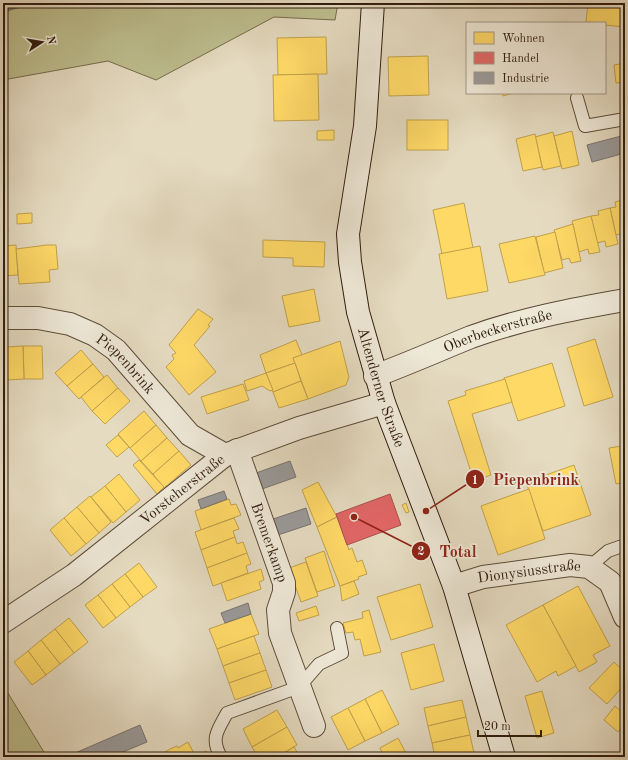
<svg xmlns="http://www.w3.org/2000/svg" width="628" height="760" font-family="'Old Standard TT',serif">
<rect width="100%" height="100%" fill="#e5dbc1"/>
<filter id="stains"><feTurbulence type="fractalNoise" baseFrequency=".005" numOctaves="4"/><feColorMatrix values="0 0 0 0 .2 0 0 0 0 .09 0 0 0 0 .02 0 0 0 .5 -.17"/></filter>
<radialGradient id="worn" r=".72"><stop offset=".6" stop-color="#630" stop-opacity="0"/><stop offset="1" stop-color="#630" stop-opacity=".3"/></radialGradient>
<g fill="#bdbd8d" stroke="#766d4d">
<polygon points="3,3 338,3 335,20 274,17 156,80 108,61 3,80"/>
<polygon points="3,685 47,757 3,757"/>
</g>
<g fill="#ffd966" stroke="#c1a14b">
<polygon points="588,3 625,3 625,27 605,25 605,23 586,22"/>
<polygon points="326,37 327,74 278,75 277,38"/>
<polygon points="428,56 429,95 389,96 388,57"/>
<polygon points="625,63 625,82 616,83 614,65"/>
<polygon points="318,74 319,120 274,121 273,75"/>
<polygon points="502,93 514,93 503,96"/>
<rect x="407" y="120" width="41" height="30"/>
<polygon points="334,130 334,140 317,140 317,131"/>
<polygon points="572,131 579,165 562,169 554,136"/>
<polygon points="553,132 561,166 543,170 535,137"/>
<polygon points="535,134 542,167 523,171 516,139"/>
<polygon points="625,199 625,238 624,233 616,235 610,208 616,207 615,202"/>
<polygon points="464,203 473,248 442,254 433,210"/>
<polygon points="610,208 618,244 606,247 605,241 597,243 591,216 599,215 598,211"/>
<polygon points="3,213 6,213 8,232 3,232"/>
<polygon points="32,213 32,223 17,224 17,214"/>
<polygon points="591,216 600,252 589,254 588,249 579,252 572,221"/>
<polygon points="573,224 581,261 571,263 569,258 562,260 554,230"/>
<polygon points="555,232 563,268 544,273 536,237"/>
<polygon points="535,236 545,275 509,283 499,244"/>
<polygon points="263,240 325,242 324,267 293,266 293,258 263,257"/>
<polygon points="16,245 18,275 3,276 3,246"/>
<polygon points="47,245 56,245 58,269 49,270 50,282 19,284 16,249"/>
<polygon points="480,246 488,291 447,299 439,254"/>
<polygon points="314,289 320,321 289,327 282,296"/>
<polygon points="198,309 213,319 208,325 210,326 194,345 216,372 189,395 166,367 174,359 172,355 176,353 169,345"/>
<polygon points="595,339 613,397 584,406 567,348"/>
<polygon points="296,340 302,355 293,358 295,363 266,373 260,355"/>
<polygon points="340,341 349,377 346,385 308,399 293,358"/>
<polygon points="23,346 42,346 43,379 24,379"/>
<polygon points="23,346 24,379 7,380 6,347"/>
<polygon points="3,347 6,347 7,380 3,380"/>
<polygon points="81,350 93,364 67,386 55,373"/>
<polygon points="295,363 301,381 273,392 266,373"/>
<polygon points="552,363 565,406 518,421 504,378"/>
<polygon points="93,364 104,377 79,399 67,386"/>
<polygon points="266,373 273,390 270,391 262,386 247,391 244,381"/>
<polygon points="107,375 118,388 92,411 81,397"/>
<polygon points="505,379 512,402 472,414 491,475 474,481 448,401 466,395 465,391"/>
<polygon points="301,381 308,399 279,408 273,392"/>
<polygon points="243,384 249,400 207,414 201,397"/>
<polygon points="118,388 130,401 105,424 92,411"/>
<polygon points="144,411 156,425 130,448 118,434"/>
<polygon points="156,425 167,438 141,461 130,448"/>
<polygon points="118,435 129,447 117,457 106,445"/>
<polygon points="167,438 179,451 153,474 141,461"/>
<polygon points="622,446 625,462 625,482 616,484 609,448"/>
<polygon points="179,451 191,465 164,488 153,474"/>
<polygon points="139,460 164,487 157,494 133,465"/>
<polygon points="574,465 591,515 543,531 526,482"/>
<polygon points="119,474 140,500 126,512 105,486"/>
<polygon points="318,482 337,517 317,527 302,490"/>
<polygon points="105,486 126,512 113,523 91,497"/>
<polygon points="529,489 545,539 498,555 481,506"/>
<polygon points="90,496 111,522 99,533 77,507"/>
<polygon points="229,499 231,505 236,504 241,515 201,530 195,511"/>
<polygon points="406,503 409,512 406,513 402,505"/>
<polygon points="77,507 99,533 86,544 64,518"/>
<polygon points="337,517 349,550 352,548 357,562 362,560 367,574 358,577 359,579 340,586 317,527"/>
<polygon points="64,518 86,544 71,556 50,530"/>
<polygon points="234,518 239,529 233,531 235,537 201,550 195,532"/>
<polygon points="235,537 237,544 243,542 247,553 207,568 201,550"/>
<polygon points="324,551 335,586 317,592 305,558"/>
<polygon points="247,553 251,564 246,566 248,573 213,586 207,568"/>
<polygon points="306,562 318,596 301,602 289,568"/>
<polygon points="139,563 157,587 143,597 125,574"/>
<polygon points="261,569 264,580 259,582 261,589 227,601 221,583"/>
<polygon points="125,574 143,597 130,607 112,584"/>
<polygon points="354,581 359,594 342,601 340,586"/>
<polygon points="112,584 130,607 116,618 98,595"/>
<polygon points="420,584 433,627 391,640 377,597"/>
<polygon points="578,586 610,646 593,655 597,662 579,672 543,605"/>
<polygon points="98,595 116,618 103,628 85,605"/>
<polygon points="543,605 576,666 558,676 556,671 537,682 506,625"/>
<polygon points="316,606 319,615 299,621 296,613"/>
<polygon points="369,610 381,652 364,656 360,639 355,640 353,632 346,633 343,623 363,618 362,612"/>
<polygon points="251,614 259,634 217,649 209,629"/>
<polygon points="69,618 88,642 74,653 55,629"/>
<polygon points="55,629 74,653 60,664 41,640"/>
<polygon points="254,636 260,653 223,666 217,649"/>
<polygon points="41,640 60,664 46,675 28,651"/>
<polygon points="434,644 444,681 411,690 401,653"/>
<polygon points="28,651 46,675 32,685 14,662"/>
<polygon points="260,653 266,670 229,683 223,666"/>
<polygon points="614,662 625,672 625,684 607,704 589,688"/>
<polygon points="266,670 272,687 235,700 229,683"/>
<polygon points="382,690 399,724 382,733 365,699"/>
<polygon points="542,691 554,733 537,738 525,696"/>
<polygon points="365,699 382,733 365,741 348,708"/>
<polygon points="462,700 466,717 428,726 424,708"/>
<polygon points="615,706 625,715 625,724 618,732 604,720"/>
<polygon points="348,708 365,741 348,750 331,717"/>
<polygon points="277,710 287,727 252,747 243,729"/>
<polygon points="466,717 470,735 432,743 428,726"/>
<polygon points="287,727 297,745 277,757 258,757 252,747"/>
<polygon points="470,735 474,753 455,757 435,757 432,743"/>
<polygon points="398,738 408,757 384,757 380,748"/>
<polygon points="188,742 196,757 157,757 170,749 177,746 178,748"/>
<polygon points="294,747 300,757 277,757"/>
<polygon points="206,751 210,757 196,757 197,757"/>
<polygon points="337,753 340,757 330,757"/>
<polygon points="474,753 475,757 455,757"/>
</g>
<polygon fill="#e06666" stroke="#ab504b" points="390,494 401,525 347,545 336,514"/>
<g fill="#999" stroke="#7a746f">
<polygon points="625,135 625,153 592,162 587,145"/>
<polygon points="290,461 296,477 262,489 256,473"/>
<polygon points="224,491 227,499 201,509 198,500"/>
<polygon points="306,508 311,524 278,535 273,519"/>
<polygon points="248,603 251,614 225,623 221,613"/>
<polygon points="140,725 147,742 111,757 77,757 75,753"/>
</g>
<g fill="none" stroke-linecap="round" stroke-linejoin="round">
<polyline stroke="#6d7c6f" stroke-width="6" points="3,10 25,3"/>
<defs>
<g id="lane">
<polyline points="577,98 585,126 625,119"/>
<polyline points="589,567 608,551 625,545"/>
<path d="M 221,757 C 210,738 218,730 227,713 L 299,687 L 319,664 L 342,653 L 337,628"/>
</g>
<g id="street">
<path id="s1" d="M 3,318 L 38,318 L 70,324 L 95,335 L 116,350 L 190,435 L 225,455"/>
<path id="s2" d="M 375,376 C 407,364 439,350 471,337 C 521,319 573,309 625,300"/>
<path id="s3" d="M 237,450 L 284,583 L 284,592 L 278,610 L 280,633 L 314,726"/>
<path id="s4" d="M 454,586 L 483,577 L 570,565 L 589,567 L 610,582 L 625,617"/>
<path id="s5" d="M 3,622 L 74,575 L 225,455 L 299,428 L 384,403"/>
</g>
<g id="secondary">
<path id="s6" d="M 373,3 L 365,126 L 348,234 L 350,262 L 358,312 L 384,403 L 454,586 L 504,757"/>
</g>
</defs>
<use href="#lane" stroke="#5d4c3a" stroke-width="14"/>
<use href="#street" stroke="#5d4c3a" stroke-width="24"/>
<use href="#secondary" stroke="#301d0d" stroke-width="24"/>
<use href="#lane" stroke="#eee8d7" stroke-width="12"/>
<use href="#street" stroke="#eee8d7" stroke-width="22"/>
<use href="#secondary" stroke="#eee8d7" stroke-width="22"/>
</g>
<g text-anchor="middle" stroke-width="4" stroke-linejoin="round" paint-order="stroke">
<g font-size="15" fill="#301d0d" stroke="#eee8d7">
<text dy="5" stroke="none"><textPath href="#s2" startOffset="131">Oberbeckerstraße</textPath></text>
<text dy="5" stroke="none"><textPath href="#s1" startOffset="137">Piepenbrink</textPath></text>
<text dy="5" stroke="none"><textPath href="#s6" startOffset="390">Altenderner Straße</textPath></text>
<text dy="5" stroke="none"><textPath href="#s5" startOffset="223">Vorsteherstraße</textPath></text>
<text dy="5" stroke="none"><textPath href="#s3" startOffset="98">Bremerkamp</textPath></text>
<text dy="5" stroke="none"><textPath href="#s4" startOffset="77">Dionysiusstraße</textPath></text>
</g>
</g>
<path fill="none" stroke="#8f2418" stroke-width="1.5" d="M426 511L475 479M354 517L421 551"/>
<g fill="#8f2418" stroke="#eee8d7" stroke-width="1.5">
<circle cx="426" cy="511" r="4"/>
<circle cx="354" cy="517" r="4"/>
<circle cx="475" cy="479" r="10"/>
<circle cx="421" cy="551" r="10"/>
</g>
<g font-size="12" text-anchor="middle" font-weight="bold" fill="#fff">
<text x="475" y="484">1</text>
<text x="421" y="555">2</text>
</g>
<g font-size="16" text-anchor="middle" font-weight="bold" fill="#8f2418" stroke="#eee8d7" stroke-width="4" stroke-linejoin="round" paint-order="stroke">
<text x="536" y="485">Piepenbrink</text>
<text x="458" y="557">Total</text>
</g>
<rect width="628" height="760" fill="none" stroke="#e5dbc1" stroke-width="16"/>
<rect x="4" y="4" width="620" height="752" fill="none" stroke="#301d0d" stroke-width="2"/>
<rect x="8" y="8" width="612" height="744" fill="none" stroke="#301d0d"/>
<rect x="466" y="22" width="140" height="72" fill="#eee8d7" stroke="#a29786"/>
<rect x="474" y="32" width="20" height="12" fill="#ffd966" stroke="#a29786"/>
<text x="502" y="42" font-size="12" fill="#301d0d">Wohnen</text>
<rect x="474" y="52" width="20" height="12" fill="#e06666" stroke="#a29786"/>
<text x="502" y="62" font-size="12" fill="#301d0d">Handel</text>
<rect x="474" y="72" width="20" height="12" fill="#999999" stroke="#a29786"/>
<text x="502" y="82" font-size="12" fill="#301d0d">Industrie</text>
<g transform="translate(42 42) rotate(78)" stroke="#eee8d7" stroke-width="3" paint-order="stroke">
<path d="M0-3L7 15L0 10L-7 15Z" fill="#301d0d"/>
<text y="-6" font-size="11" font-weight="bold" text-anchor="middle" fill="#301d0d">N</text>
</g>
<path d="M478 730v6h63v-6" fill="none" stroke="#301d0d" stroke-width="2"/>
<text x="484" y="730" font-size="12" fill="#301d0d" stroke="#eee8d7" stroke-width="3" paint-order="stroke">20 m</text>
<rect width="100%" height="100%" filter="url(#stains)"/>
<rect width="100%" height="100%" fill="url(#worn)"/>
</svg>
